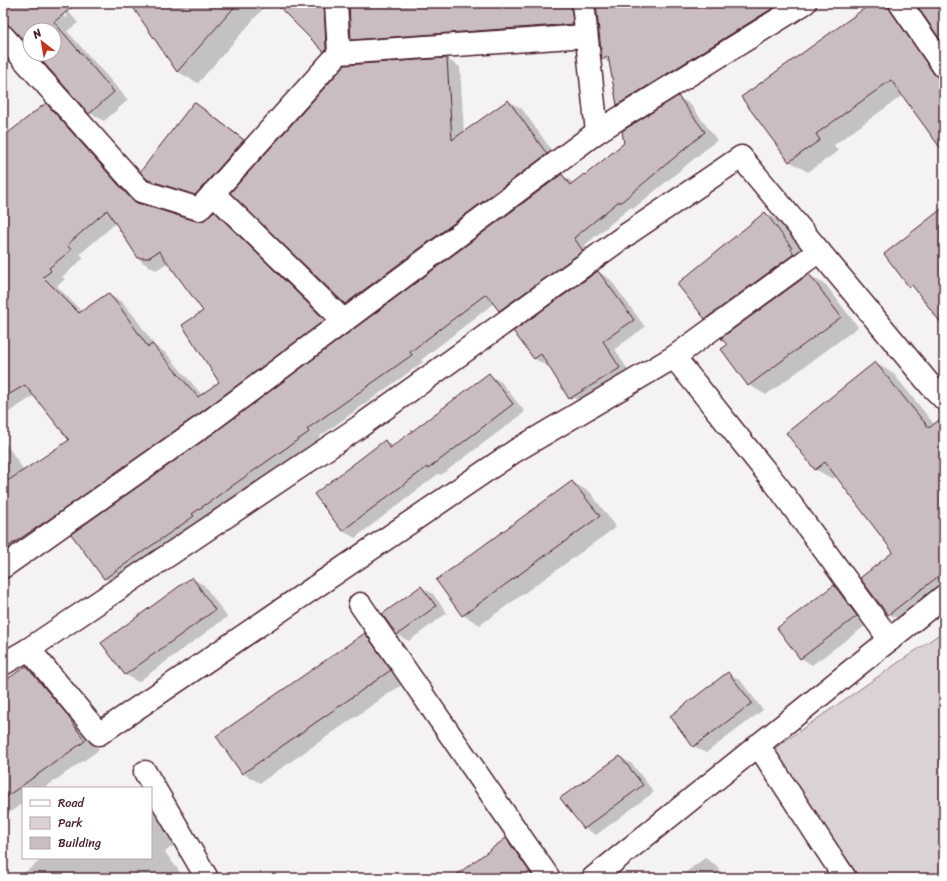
<svg xmlns="http://www.w3.org/2000/svg" width="947" height="881" font-family="Sriracha,sans-serif">
<rect width="100%" height="100%" fill="#f4f2f2"/>
<filter id="ink" filterUnits="userSpaceOnUse"><feTurbulence type="fractalNoise" baseFrequency=".025" numOctaves="2"/><feDisplacementMap in="SourceGraphic" scale="8" xChannelSelector="R" yChannelSelector="G"/><feConvolveMatrix kernelMatrix="1 2 1 2 8 2 1 2 1" color-interpolation-filters="sRGB"/></filter>
<g filter="url(#ink)">
<polygon fill="#dbd2d5" stroke="#927880" points="944,631 944,878 860,878 772,750"/>
<g fill="#0003" fill-rule="evenodd">
<polygon points="3,3 53,3 66,18 68,17 56,3 61,3 78,23 67,31 128,100 104,121 90,113 37,54 54,54 54,30 30,30 30,46 17,32 9,35 10,55 3,60"/>
<polygon points="131,3 268,3 198,83 178,72"/>
<polygon points="277,3 775,3 786,24 638,116 618,104 611,64 603,59 597,4 592,9 593,36 372,51 352,39 350,4 345,10 344,62 324,51"/>
<polygon points="873,3 912,3 944,74 944,152 903,95 834,145 838,151 808,172 789,161"/>
<polygon points="447,59 460,67 464,132 508,101 522,109 560,162 359,311 346,304 232,193"/>
<polygon points="678,97 690,104 717,140 633,209 631,207 585,245 594,258 511,317 499,310 494,303 421,360 423,362 319,437 320,439 203,521 116,585 104,578 215,434 562,175 574,183 586,176"/>
<polygon points="195,103 206,110 255,148 207,201 161,187 149,179"/>
<path d="M 46,104 L 60,113 L 144,206 L 196,222 L 203,222 L 214,213 L 228,221 L 338,328 L 3,577 L 3,439 L 24,471 L 71,440 L 35,395 L 3,416 L 3,139 ZM 117,222 L 142,262 L 156,270 L 169,262 L 205,311 L 220,382 L 202,395 L 166,353 L 156,347 L 134,316 L 122,302 L 108,294 L 82,312 L 57,286 L 65,279 L 62,277 L 84,258 L 80,254 Z"/>
<polygon points="766,213 783,223 809,258 724,328 706,318"/>
<polygon points="598,272 610,279 645,327 615,349 631,375 579,401 567,394 549,364 547,366 535,359 515,332"/>
<polygon points="809,275 826,285 858,327 766,395 749,385 722,350"/>
<polygon points="875,363 893,373 934,424 944,426 944,595 906,624 889,614 894,553 837,476 833,479 815,469"/>
<polygon points="489,375 501,382 525,412 441,475 438,474 355,538 343,531 315,494 385,441 394,447"/>
<polygon points="572,482 590,492 616,527 480,625 463,615 437,580"/>
<polygon points="192,579 204,585 227,617 138,682 126,675 103,643"/>
<polygon points="834,586 846,593 869,623 812,665 801,658"/>
<polygon points="421,587 433,594 447,613 409,641 397,635"/>
<polygon points="365,634 382,644 407,681 260,783 242,773"/>
<polygon points="26,667 41,675 79,721 99,750 44,788 23,788 23,803 3,817 3,683"/>
<polygon points="728,673 740,680 763,710 706,753 694,746"/>
<polygon points="620,757 632,764 654,792 596,835 584,828"/>
<polygon points="151,799 181,840 165,852 184,878 17,878 44,858 151,858"/>
<polygon points="506,839 518,846 540,878 453,878"/>
<polygon points="705,858 716,865 726,878 678,878"/>
</g>
<g fill="#cabdc1" stroke="#4a1f2b" fill-rule="evenodd">
<polygon points="3,3 77,3 54,22 114,92 89,114 36,54 54,54 54,30 30,30 30,48 12,28 3,23"/>
<polygon points="130,3 238,3 177,72"/>
<polygon points="275,3 324,3 326,49 324,52"/>
<polygon points="349,3 571,3 573,24 351,40"/>
<polygon points="596,3 781,3 617,105 608,56 602,60"/>
<polygon points="872,3 888,3 890,10 934,74 938,78 944,79 944,153 891,80 816,134 820,140 789,162 741,97"/>
<polygon points="915,3 944,3 944,45"/>
<polygon points="447,58 452,140 508,100 547,154 345,304 230,193 345,65"/>
<polygon points="678,96 705,132 620,203 619,201 574,238 583,251 499,311 486,294 410,352 412,355 307,429 309,432 192,514 194,516 104,579 71,534 214,433 562,174 570,185 584,174 585,175 624,143 622,131"/>
<polygon points="194,102 244,140 195,195 148,180 140,172"/>
<path d="M 46,103 L 132,200 L 137,203 L 196,221 L 203,221 L 208,217 L 214,211 L 325,320 L 200,413 L 57,514 L 3,550 L 3,484 L 69,440 L 25,385 L 3,398 L 3,137 ZM 107,210 L 138,258 L 148,258 L 159,251 L 203,311 L 182,325 L 219,382 L 198,397 L 152,344 L 148,347 L 120,307 L 108,293 L 79,313 L 43,277 L 51,271 L 49,268 L 71,250 L 67,245 Z"/>
<polygon points="944,207 944,327 912,285 909,287 884,254"/>
<polygon points="765,212 792,248 791,249 794,254 705,319 677,284"/>
<polygon points="598,271 634,320 603,341 620,368 569,399 541,354 534,359 513,331"/>
<polygon points="809,274 841,317 748,386 721,349 727,345 721,338"/>
<polygon points="875,362 929,428 944,416 944,572 888,615 860,578 893,552 825,462 815,470 786,433"/>
<polygon points="489,373 513,404 428,469 427,467 342,531 314,494 385,440 390,448"/>
<polygon points="572,481 600,516 462,616 436,580"/>
<polygon points="192,577 215,610 125,675 101,643"/>
<polygon points="834,585 857,616 800,659 777,628"/>
<polygon points="421,586 436,606 397,635 382,614"/>
<polygon points="365,633 391,670 242,774 216,736"/>
<polygon points="26,666 65,712 85,741 3,799 3,682"/>
<polygon points="728,672 752,703 693,747 670,716"/>
<polygon points="620,756 643,785 584,829 560,798"/>
<polygon points="506,838 534,878 452,878"/>
</g>
<g fill="none" stroke-linecap="round" stroke-linejoin="round">
<defs>
<g id="street">
<polyline points="336,3 339,53"/>
<polyline points="583,3 597,132"/>
<polyline points="900,3 944,67"/>
<polyline points="3,36 141,191 199,209 339,53 586,36"/>
<polyline points="213,193 344,321"/>
<polyline points="674,357 819,251"/>
<polyline points="3,567 207,423 597,132 805,3"/>
<polyline points="360,604 549,878"/>
<polyline points="890,640 779,488 674,357 515,451 99,734 29,649 359,427 629,233 741,157 931,386 944,399"/>
<polyline points="3,664 29,649"/>
<polyline points="758,745 845,878"/>
<polyline points="145,772 207,878"/>
<polyline points="593,878 944,596"/>
</g>
</defs>
<use href="#street" stroke="#4a1f2b" stroke-width="25"/>
<use href="#street" stroke="#fff" stroke-width="22"/>
</g>
</g>
<rect width="947" height="881" fill="none" stroke="#fff" stroke-width="16"/>
<rect x="8" y="8" width="931" height="865" fill="none" stroke="#4a1f2b" stroke-width="1.5" filter="url(#ink)"/>
<rect x="22" y="787" width="130" height="72" fill="#ffffff" stroke="#b7a5aa"/>
<rect x="30" y="800" width="20" height="6" fill="#ffffff" stroke="#b7a5aa"/>
<text x="58" y="807" font-size="12" fill="#4a1f2b">Road</text>
<rect x="30" y="817" width="20" height="12" fill="#dbd2d5" stroke="#b7a5aa"/>
<text x="58" y="827" font-size="12" fill="#4a1f2b">Park</text>
<rect x="30" y="837" width="20" height="12" fill="#cabdc1" stroke="#b7a5aa"/>
<text x="58" y="847" font-size="12" fill="#4a1f2b">Building</text>
<g transform="translate(42 42) rotate(329)"><circle r="19" fill="#ffffff" stroke="#b7a5aa"/>
<path d="M0-3L7 15L0 10L-7 15Z" fill="#c8321e"/>
<text y="-6" font-size="11" font-weight="bold" text-anchor="middle" fill="#4a1f2b">N</text>
</g>
</svg>
